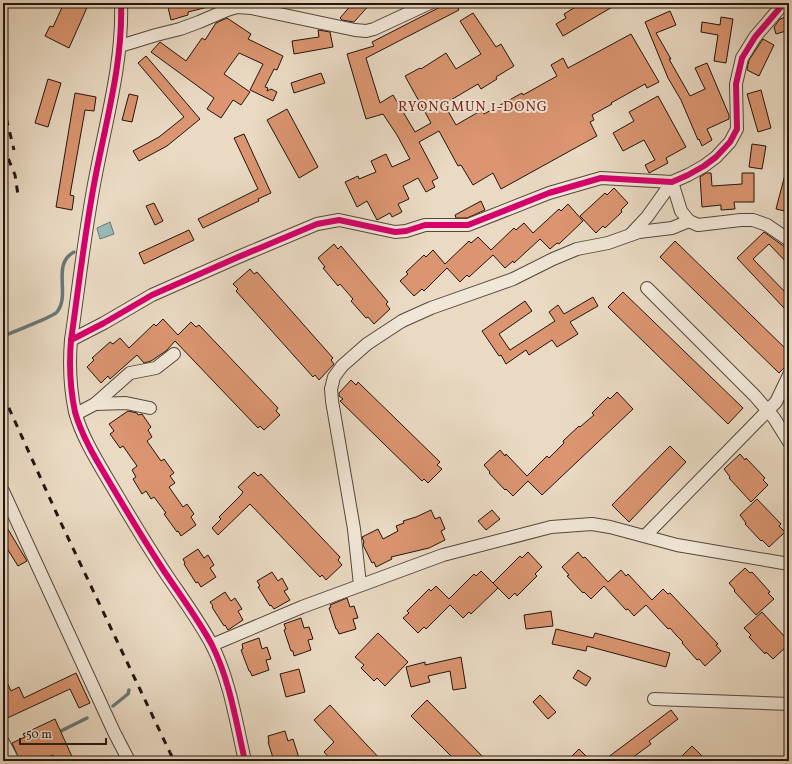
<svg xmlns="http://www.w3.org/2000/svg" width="792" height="764" font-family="Vollkorn,serif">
<rect width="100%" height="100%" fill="#eadac3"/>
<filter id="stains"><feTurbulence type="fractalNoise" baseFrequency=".005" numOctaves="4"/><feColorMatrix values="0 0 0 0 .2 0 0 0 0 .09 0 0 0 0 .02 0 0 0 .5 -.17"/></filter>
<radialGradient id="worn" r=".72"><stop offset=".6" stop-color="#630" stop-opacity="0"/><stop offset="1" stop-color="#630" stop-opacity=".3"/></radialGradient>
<polygon fill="#99bab9" stroke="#697875" points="110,222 114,234 100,239 97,228"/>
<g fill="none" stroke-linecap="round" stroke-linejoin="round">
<g stroke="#697875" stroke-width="3.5">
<path d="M 3,336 C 11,333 54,316 57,312 C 71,295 51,264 74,252"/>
<polyline points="113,706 128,694 129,690"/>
<polyline points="57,733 87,718"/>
</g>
</g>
<g fill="#db9570" stroke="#22150f">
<polygon points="64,3 89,3 69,48 45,36 50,26 53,27"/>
<polygon points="167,3 211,3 212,6 188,12 188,15 171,20"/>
<polygon points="353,3 371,3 354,22 342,20 340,18"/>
<polygon points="448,3 455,3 459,10 366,58 380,103 393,95 415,132 431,123 405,76 420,68 421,69 446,53 456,69 481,54 460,21 473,13 496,47 501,44 514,66 496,77 497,79 481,89 478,84 444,104 456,125 482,110 484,114 522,93 523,95 557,76 551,65 563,58 568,68 631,34 659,82 647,88 645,84 611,103 612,104 592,115 594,120 590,122 597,136 501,189 493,173 473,185 461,165 458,166 439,131 419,142 438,178 432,181 435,187 426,192 418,178 403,186 409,199 398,204 402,212 392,217 390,213 377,220 367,201 357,207 345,182 358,176 359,179 376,172 371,161 386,154 392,167 410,159 397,135 383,114 366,119 347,54 374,46 372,42"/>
<polygon points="582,3 619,3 563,36 556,24 566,18 564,14"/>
<polygon points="670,11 676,25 656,33 671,59 669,59 690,96 705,89 695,68 707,63 729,115 729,119 707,129 712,140 702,146 699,139 698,140 681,100 668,78 645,22"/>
<polygon points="789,16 789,30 776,34 774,27 780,19"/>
<polygon points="721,17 733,19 726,63 714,61 718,35 701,32 702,22 720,25"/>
<polygon points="227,18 251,34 248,39 283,56 277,70 274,69 265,87 268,88 267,91 271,89 277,92 273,101 250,90 263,64 239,53 224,74 250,92 241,105 233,100 221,118 207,109 214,98 151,52 160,42 186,61 202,38 205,40 216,23"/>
<polygon points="318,30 330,32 333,47 294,54 292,41 319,37"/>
<polygon points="763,39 774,45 759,76 747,70 749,60"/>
<polygon points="146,56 200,119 167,146 139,161 133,151 159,137 184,117 138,63"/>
<polygon points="321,73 325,83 294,93 291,83"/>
<polygon points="48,79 61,83 48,127 35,123"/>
<polygon points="761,90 771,128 758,132 747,94"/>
<polygon points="75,93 96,97 94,111 85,110 70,195 74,196 72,210 56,207"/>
<polygon points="129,94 138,96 132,122 122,120"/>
<polygon points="658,96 686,147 666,158 668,163 649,173 645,165 655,160 644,140 623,151 613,133 634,121 629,112"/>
<polygon points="287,109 318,167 299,178 267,120"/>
<polygon points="244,134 271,193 258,199 259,201 203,228 198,219 258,189 234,138"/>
<polygon points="752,144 766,146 762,169 749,167"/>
<polygon points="786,171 789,172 789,212 776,209"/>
<polygon points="706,173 711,173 712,186 742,184 742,173 754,173 754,202 734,202 735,209 721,210 721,205 702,207 700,177"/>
<polygon points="614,188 628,203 621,210 622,212 605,228 603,226 596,233 580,216 605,193 607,195"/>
<polygon points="481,201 485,210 467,218 456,218 455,215"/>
<polygon points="154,203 163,221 155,225 146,206"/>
<polygon points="568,204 583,221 559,244 557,243 550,249 540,239 514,263 513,261 505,268 493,255 469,277 467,275 460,282 447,268 424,291 422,289 414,296 400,281 408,274 406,272 424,255 426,257 433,250 445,264 469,241 471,243 478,237 491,250 514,228 516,230 524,223 533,233 559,209 561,211"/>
<polygon points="189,230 194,240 144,264 139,253"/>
<polygon points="764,232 789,250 789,265 769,244 753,259 789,296 789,303 784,308 737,258"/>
<polygon points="675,241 789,352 789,363 779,373 660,257"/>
<polygon points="334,244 338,249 341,246 388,302 386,304 390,309 374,324 368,317 366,318 351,301 353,299 340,284 338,286 323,268 325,267 318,258"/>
<polygon points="250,269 254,274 257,272 333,358 331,360 334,364 319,380 315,375 313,377 236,291 238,289 233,284"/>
<polygon points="623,292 743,408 728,424 608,307"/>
<polygon points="593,297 598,306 570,322 578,334 557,347 552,340 529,355 526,350 506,364 501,355 499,356 482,331 525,301 532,311 499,334 510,350 555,321 549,312 558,305 564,314"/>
<polygon points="163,319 178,335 191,322 196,327 199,325 278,408 276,411 280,415 264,430 260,426 258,428 175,341 166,351 151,361 144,363 137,355 110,379 108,376 101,383 87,367 94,360 92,358 110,342 113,344 120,338 129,348 154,324 156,326"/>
<polygon points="351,380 356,385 358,382 440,462 437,465 442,469 428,483 424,479 422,481 340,401 343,399 339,396 339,393"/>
<polygon points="617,392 633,409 542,495 528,481 513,496 506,489 505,490 489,473 490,472 484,465 500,450 505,456 506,454 527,476 547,456 549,458 564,443 563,441 579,426 580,427 594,415 592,413 608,397 610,399"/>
<polygon points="128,411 137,413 138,415 142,414 151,427 148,430 152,437 147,441 161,461 164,459 174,473 170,476 175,483 169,487 183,507 187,504 194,514 191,517 196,525 181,536 178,531 177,532 164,514 166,513 154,497 151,499 146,491 142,494 133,479 136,477 132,470 137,466 123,446 120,448 110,434 114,431 109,424"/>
<polygon points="670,446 686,462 629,522 612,505"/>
<polygon points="740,454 745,460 746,458 765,478 763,480 768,485 751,502 729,478 730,477 724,469"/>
<polygon points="254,472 258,476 261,474 340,557 338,560 342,565 326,580 322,575 320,577 250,504 218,535 212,528 221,519 219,517 241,495 243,492 238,487"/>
<polygon points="757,499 781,524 779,526 785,532 769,547 762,540 761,541 745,524 746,523 740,515"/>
<polygon points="431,510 435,519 440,517 445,529 441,531 445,540 429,548 391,557 392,559 376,567 374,562 372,563 363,545 364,542 362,537 378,529 383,539 398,531 396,526 404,523 403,521 416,517"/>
<polygon points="492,510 500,519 486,530 478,521"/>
<polygon points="3,521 27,561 18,566 3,542"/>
<polygon points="198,549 204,558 208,555 214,565 210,568 216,577 201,587 198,582 196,583 184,564 185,563 183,559"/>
<polygon points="528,552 542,567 535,574 537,576 517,596 515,593 509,599 493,583 520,556 522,558"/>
<polygon points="578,552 583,558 585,557 608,582 621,570 626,576 628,574 652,600 663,589 668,594 670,593 718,644 716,645 721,651 705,666 699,659 697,660 682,643 683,642 676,635 670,628 668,629 646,605 634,616 628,609 626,610 604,586 591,599 584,592 583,593 567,576 569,575 562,567"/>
<polygon points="745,568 750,573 752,572 770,592 768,593 774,599 756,615 734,591 735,590 729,583"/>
<polygon points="481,571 498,588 471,614 469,612 463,618 450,605 426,629 424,627 418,633 403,618 409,613 407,611 429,589 431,591 436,586 449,599 474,574 476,576"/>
<polygon points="272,572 278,581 282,578 288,589 284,591 290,600 274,609 271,605 270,606 258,587 260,586 257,581"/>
<polygon points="225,592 231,601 235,598 242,609 238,611 243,620 228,630 225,625 224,626 212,607 213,606 210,602"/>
<polygon points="347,598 350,607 354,606 358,618 353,619 356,629 339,634 337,629 336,629 329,608 331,607 330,605"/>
<polygon points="551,611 553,626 526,629 524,615"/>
<polygon points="762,612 785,637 784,639 789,644 773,659 766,652 765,654 749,637 751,635 744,628"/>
<polygon points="301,618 304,628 309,627 313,639 308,640 311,650 294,656 293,651 291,651 284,630 286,629 284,624"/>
<polygon points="556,629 593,638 595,633 670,653 666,667 587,646 586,651 552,644"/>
<polygon points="378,633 408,662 385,686 377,678 374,681 361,668 364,665 355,657"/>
<polygon points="259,638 262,649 267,647 271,659 266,660 269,670 252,676 250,671 249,671 241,650 243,649 242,644"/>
<polygon points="461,657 466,688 453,690 450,671 428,676 430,682 411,687 406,667 425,662 425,665"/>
<polygon points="299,669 305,692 286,697 280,674"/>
<polygon points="578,670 591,678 586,686 573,678"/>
<polygon points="76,673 90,703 79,708 70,689 3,720 3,674 11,691 19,687 24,698"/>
<polygon points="540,695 556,712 548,719 533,702"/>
<polygon points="427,700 487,761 456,761 411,716"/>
<polygon points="330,705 365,743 382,761 332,761 324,752 334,742 314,720"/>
<polygon points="671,710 678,719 649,741 651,744 628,761 603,761"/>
<polygon points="55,719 74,761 56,761 53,755 41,761 20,761 12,743 25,737 23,734"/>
<polygon points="285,731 288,741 293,739 300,761 274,761 268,742 269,742 268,736"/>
<polygon points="692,746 707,761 677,761"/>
<polygon points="579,749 591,761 567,761"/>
</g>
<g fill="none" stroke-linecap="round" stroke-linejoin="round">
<defs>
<g id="street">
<path d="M 121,3 C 123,61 107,117 96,174 C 85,229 79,285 71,340 C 69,364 70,388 75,412 C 82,437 97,461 110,483 C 127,512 145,542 164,571 C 180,595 198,619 212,645 C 230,681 236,722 245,761"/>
<polyline points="120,46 156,35 180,29 199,22 227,10 237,7 251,8 355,30 366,31 374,29 430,3"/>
<polyline points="672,182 681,211 689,221 698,225 741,220 753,220 767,225 789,240"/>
<polyline points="630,235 647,217 672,182"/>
<polyline points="647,288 755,396 774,418 789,442"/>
<polyline points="71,340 104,323 152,295 236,258 317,224 339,220 395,232 406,231 425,225 468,225 549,193 601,178 672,182 688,175 704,166 716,157 730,142 737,129 736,84 742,58 755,37 784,3"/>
<polyline points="95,404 126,403 150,408"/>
<polyline points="76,414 95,404 130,373 156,368 174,354"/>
<polyline points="3,491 114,732 129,761"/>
<polyline points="645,536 776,402 789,375"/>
<polyline points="360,585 354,529 332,401 331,389 334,377 342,366 367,344 402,321 431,308 513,279 553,259 577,249 608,243 639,232 672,228 689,221"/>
<polyline points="212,645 302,607 443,555 551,527 592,524 610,527 677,545 789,564"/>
<polyline points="654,699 789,704"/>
<polyline points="3,742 13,761"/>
</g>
</defs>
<use href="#street" stroke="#54463c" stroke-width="14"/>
<use href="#street" stroke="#f1e7d8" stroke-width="12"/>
<g stroke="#22150f" stroke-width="3" stroke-dasharray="7 7" stroke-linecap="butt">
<polyline points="3,105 14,150"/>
<polyline points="3,146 15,175 18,195"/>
<polyline points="3,395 61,523 174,761"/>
</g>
<defs>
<g id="cycleway">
<path d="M 121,3 C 123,61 107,117 96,174 C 85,229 79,285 71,340 C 69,364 70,388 75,412 C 82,437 97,461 110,483 C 127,512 145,542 164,571 C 180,595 198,619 212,645 C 230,681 236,722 245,761"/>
<polyline points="71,340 104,323 152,295 236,258 317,224 339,220 395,232 406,231 425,225 468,225 549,193 601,178 672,182 688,175 704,166 716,157 730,142 737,129 736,84 742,58 755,37 784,3"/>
</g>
</defs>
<use href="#cycleway" stroke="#f1e7d8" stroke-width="8"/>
<use href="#cycleway" stroke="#d6006c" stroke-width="6"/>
</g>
<g text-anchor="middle" stroke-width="4" stroke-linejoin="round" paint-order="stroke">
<g font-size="14" letter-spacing="1" fill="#7a1f14" stroke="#f1e7d8">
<text x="473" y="111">RYONGMUN 1-DONG</text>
</g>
</g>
<rect width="792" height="764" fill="none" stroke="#eadac3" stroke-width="16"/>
<rect x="4" y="4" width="784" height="756" fill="none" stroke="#22150f" stroke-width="2"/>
<rect x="8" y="8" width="776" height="748" fill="none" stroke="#22150f"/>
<path d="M20 738v6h86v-6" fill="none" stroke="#22150f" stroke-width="2"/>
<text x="26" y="738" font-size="12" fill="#22150f" stroke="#f1e7d8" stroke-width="3" paint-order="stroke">50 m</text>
<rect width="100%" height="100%" filter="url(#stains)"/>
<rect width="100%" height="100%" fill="url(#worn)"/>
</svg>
